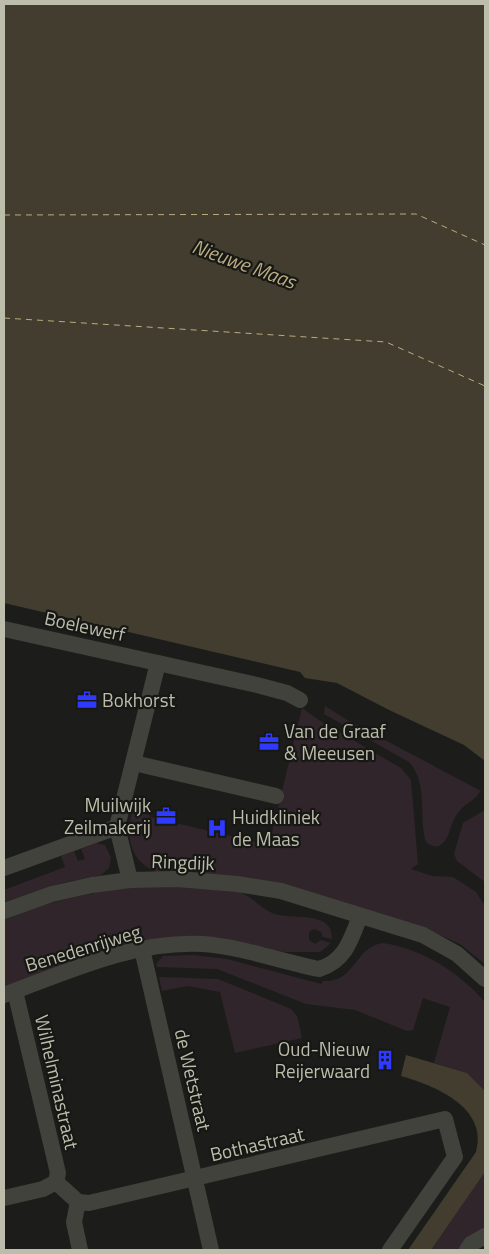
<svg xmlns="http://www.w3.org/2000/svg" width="489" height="1254" font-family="'Titillium Web',sans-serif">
<rect width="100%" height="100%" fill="#1c1d1a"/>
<g fill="#30252b">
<path d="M 325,706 L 349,721 L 481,791 L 485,781 C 477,803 468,799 457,814 C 451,822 450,836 443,843 C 437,849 431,846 426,842 C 418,816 429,784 409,762 L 324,714 Z"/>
<path d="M 302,708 L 322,722 L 401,768 L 411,780 L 418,864 L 411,869 L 432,876 L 453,877 L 476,892 L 485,906 L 485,964 L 460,944 L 424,928 L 156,872 C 128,859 127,838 132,810 L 149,815 L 150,817 L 269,845 Z"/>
<polygon points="485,810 485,882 457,861 454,854 463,823"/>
<polygon points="96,843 105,845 111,858 109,868 101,875 62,883 4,902 4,890 65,867 61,856 74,851 78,861 85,859 81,849"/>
<path d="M 131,887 C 165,887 205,883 239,892 C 252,896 262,910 275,914 C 292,920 333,910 332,939 L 323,937 L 321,932 L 314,929 L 309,932 L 309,940 L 315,944 L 321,940 L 331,943 L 320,952 L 285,952 L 215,937 L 4,988 L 4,918 C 46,903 86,893 131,887 Z"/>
<path d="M 383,943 C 422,949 459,972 485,1002 L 485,1091 L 467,1073 L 434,1063 L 450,1007 L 423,998 L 413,1030 L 407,1031 L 355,1010 L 306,1004 L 217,969 L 157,967 L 156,964 L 163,956 L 193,955 L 227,959 L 321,984 L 323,981 C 356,983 354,947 383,943 Z"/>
<polygon points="159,977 218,979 291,1009 297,1016 302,1038 235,1053 220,992 188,986 162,991"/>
<path d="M 485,1172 L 485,1229 C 472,1233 466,1239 458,1250 L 431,1250 Z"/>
</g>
<g fill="#423d2e">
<polygon points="4,4 485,4 485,761 464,745 389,710 337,683 305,678 300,672 4,603"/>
<path d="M 406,1055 L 467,1073 L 485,1091 L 485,1172 L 431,1250 L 408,1250 L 476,1152 C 489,1107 433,1085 401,1076 Z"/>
</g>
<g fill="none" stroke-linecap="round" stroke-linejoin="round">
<g stroke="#baac80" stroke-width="1" stroke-dasharray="6 5" stroke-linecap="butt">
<polyline points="4,215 416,214 485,245"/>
<polyline points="4,318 386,342 485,386"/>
</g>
<g stroke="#41423b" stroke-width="16">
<polyline points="4,629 257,685 287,693 300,700"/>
<polyline points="134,763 276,796"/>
<polyline points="4,868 117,827"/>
<polyline points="130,880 117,827 158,663"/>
<polyline points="4,911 52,894 92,885 130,880 177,879 237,884 281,891 423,935 457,954 485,979"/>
<polyline points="142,949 211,1250"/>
<polyline points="15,991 58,1173 56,1182"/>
<path d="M 4,995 C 67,972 134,940 203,944 C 242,947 280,961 319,969 C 345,961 351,940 360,916"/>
<polyline points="56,1182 78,1202"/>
<polyline points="4,1198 43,1189 56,1182"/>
<polyline points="78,1202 89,1203 445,1119 455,1157 390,1250"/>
<polyline points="78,1202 74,1222 80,1250"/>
<polyline points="467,1250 471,1244 485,1236"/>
</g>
</g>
<defs>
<symbol id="office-bare" viewBox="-9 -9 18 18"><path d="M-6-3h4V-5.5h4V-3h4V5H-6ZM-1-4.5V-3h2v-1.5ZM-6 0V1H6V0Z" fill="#2f3aff" stroke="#171815" stroke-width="2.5" paint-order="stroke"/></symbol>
<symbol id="hospital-bare" viewBox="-9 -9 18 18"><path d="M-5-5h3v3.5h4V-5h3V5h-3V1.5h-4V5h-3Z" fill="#2f3aff" stroke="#171815" stroke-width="2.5" paint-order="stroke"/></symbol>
<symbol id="building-bare" viewBox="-9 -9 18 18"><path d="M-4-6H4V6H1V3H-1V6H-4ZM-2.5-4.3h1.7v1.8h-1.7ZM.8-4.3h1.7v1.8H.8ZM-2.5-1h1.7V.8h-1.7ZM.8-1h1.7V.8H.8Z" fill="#2f3aff" stroke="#171815" stroke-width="2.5" paint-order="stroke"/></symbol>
</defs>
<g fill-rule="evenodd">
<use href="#office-bare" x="73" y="686" width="28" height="28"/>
<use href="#office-bare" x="255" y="728" width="28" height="28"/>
<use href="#office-bare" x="152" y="802" width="28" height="28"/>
<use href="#hospital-bare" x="203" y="814" width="28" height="28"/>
<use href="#building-bare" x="371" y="1046" width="28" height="28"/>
</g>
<g text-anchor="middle" stroke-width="4.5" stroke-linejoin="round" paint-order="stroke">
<g font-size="19" fill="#bdbdab" stroke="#171815">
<text transform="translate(85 626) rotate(12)" y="7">Boelewerf</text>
<text transform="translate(183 862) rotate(2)" y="7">Ringdijk</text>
<text transform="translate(83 948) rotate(-17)" y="7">Benedenrijweg</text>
<text transform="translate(193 1080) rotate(77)" y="7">de Wetstraat</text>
<text transform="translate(57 1082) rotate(77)" y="7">Wilhelminastraat</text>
<text transform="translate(257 1144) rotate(-13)" y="7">Bothastraat</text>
</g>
<g font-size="19" fill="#bdbdab" stroke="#171815" text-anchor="start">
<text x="102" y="707">Bokhorst</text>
<text x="284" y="738">Van de Graaf<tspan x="284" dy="22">&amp; Meeusen</tspan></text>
<text x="151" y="812" text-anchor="end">Muilwijk<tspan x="151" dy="22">Zeilmakerij</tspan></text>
<text x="232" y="824">Huidkliniek<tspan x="232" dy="22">de Maas</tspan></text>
<text x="370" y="1056" text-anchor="end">Oud-Nieuw<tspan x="370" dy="22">Reijerwaard</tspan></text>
</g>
<g font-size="20" font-style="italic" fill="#baac80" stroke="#171815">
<text transform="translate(244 264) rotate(20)" y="7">Nieuwe Maas</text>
</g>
</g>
<rect width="489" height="1254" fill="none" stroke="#bdbdab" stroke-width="10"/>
</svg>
